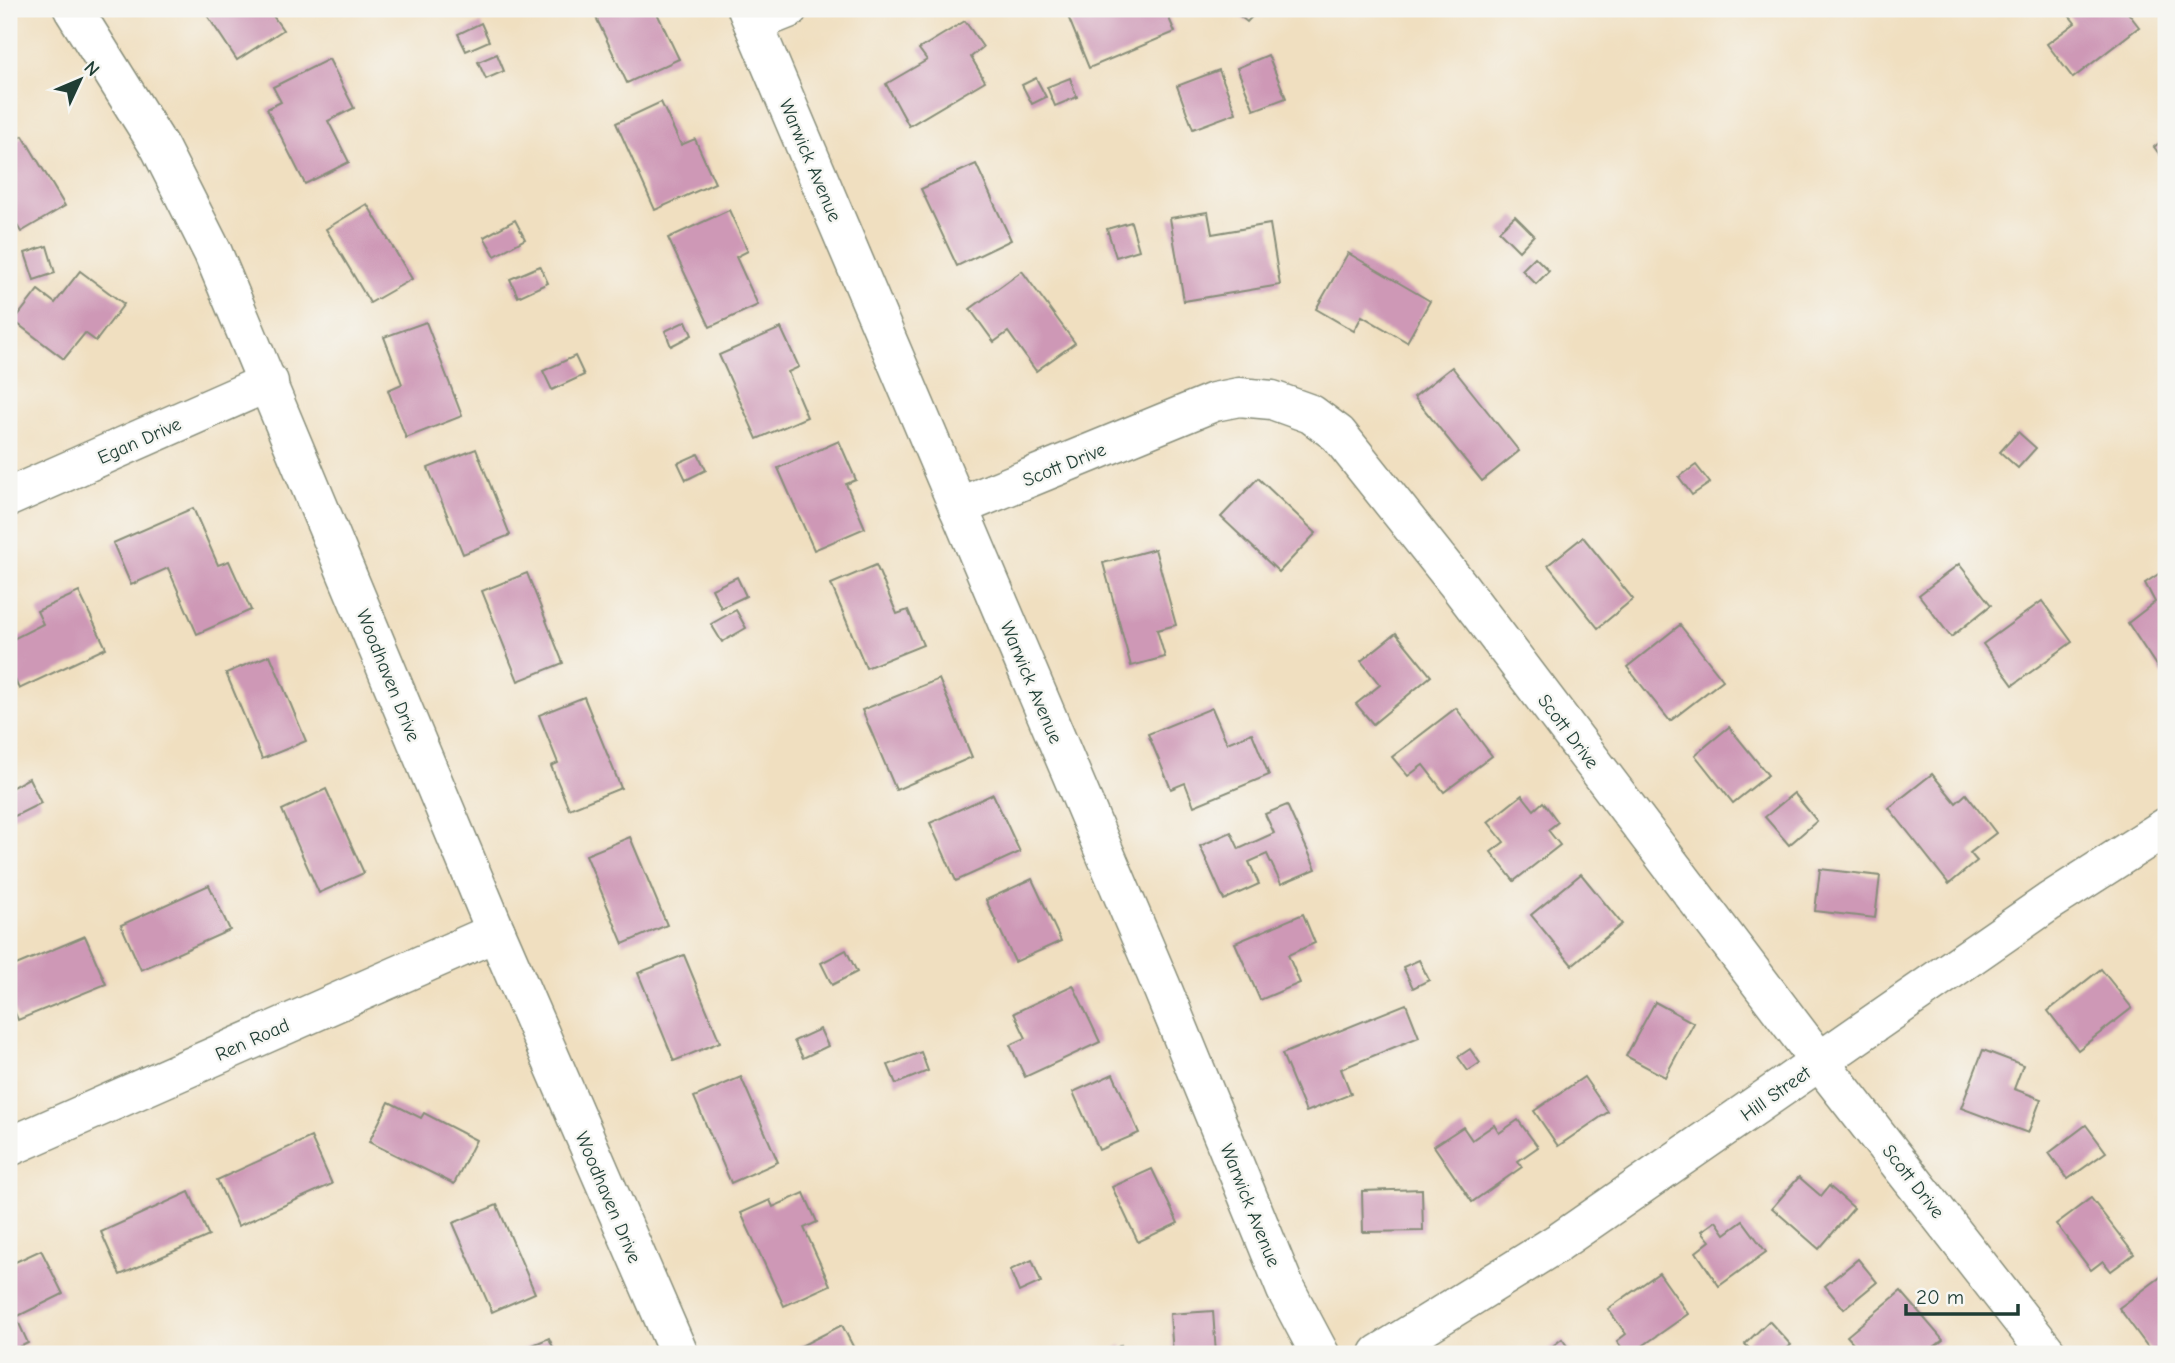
<svg xmlns="http://www.w3.org/2000/svg" width="2175" height="1363" font-family="'Comic Neue',sans-serif">
<rect width="100%" height="100%" fill="#f6f6f2"/>
<filter id="ink" filterUnits="userSpaceOnUse"><feTurbulence type="fractalNoise" baseFrequency=".0143" numOctaves="2"/><feDisplacementMap in="SourceGraphic" scale="14" xChannelSelector="R" yChannelSelector="G"/><feConvolveMatrix kernelMatrix="1 2 1 2 8 2 1 2 1" color-interpolation-filters="sRGB"/></filter>
<filter id="wash" filterUnits="userSpaceOnUse"><feTurbulence type="fractalNoise" baseFrequency=".00686" numOctaves="4" result="noise"/><feDisplacementMap in="SourceGraphic" scale="28" xChannelSelector="R" yChannelSelector="G"/><feGaussianBlur stdDeviation="1.57" result="paint"/><feColorMatrix in="noise" values="0 0 0 0 0 0 0 0 0 0 0 0 0 0 0 0 0 1.4 0 .05"/><feComposite in="paint" operator="in"/></filter>
<g filter="url(#wash)">
<rect width="100%" height="100%" fill="#f0dfc0"/>
<g id="blocks">
<g fill="#ce98b6">
<polygon points="203,9 268,9 283,30 237,60"/>
<polygon points="592,9 655,9 679,59 627,83"/>
<polygon points="1065,9 1165,9 1175,32 1089,68"/>
<polygon points="1231,9 1259,9 1247,22"/>
<polygon points="2064,9 2125,9 2139,27 2073,78 2047,44 2075,23"/>
<polygon points="965,21 983,47 971,57 985,81 909,126 886,84 927,60 919,49"/>
<polygon points="481,23 489,41 466,51 458,34"/>
<polygon points="497,54 504,71 486,79 478,62"/>
<polygon points="1268,55 1286,98 1254,110 1237,68"/>
<polygon points="329,59 354,108 328,121 349,162 305,184 267,109 281,102 273,87"/>
<polygon points="1219,70 1236,113 1193,129 1177,86"/>
<polygon points="1036,78 1046,97 1032,104 1022,85"/>
<polygon points="1070,78 1077,97 1055,106 1047,87"/>
<polygon points="661,102 681,145 695,139 715,183 655,210 616,123"/>
<polygon points="23,136 65,206 21,232 9,212 9,144"/>
<polygon points="2166,138 2166,163 2154,147"/>
<polygon points="976,164 1011,240 957,266 921,189"/>
<polygon points="367,204 412,279 370,303 326,229"/>
<polygon points="729,210 748,251 736,257 758,305 710,327 668,238"/>
<polygon points="1208,212 1212,234 1270,224 1280,285 1184,301 1170,218"/>
<polygon points="1515,216 1534,235 1519,251 1499,231"/>
<polygon points="515,220 525,239 495,256 484,237"/>
<polygon points="1131,222 1139,250 1116,257 1107,229"/>
<polygon points="47,246 55,273 34,280 25,253"/>
<polygon points="1348,253 1430,301 1407,342 1362,316 1354,331 1316,309"/>
<polygon points="1535,257 1549,271 1536,284 1522,270"/>
<polygon points="540,266 548,283 518,297 510,279"/>
<polygon points="80,271 124,304 96,341 85,333 64,359 14,321 38,290 55,303"/>
<polygon points="1022,271 1075,343 1036,371 1008,332 994,342 970,309"/>
<polygon points="686,321 692,335 671,346 665,331"/>
<polygon points="426,322 462,416 406,438 388,390 402,384 384,337"/>
<polygon points="781,328 799,367 788,372 807,417 757,439 719,355"/>
<polygon points="575,356 584,375 552,390 543,371"/>
<polygon points="1452,367 1519,451 1482,481 1414,397"/>
<polygon points="2018,432 2036,448 2018,468 2000,452"/>
<polygon points="839,441 856,480 846,484 865,528 814,550 778,468"/>
<polygon points="476,449 510,535 463,554 428,468"/>
<polygon points="698,454 706,470 686,480 678,463"/>
<polygon points="1696,465 1710,483 1692,495 1679,477"/>
<polygon points="1258,478 1316,533 1279,572 1221,517"/>
<polygon points="193,508 218,565 229,561 251,610 197,634 168,568 131,585 113,543"/>
<polygon points="1583,537 1633,599 1598,628 1548,565"/>
<polygon points="1155,549 1176,625 1157,630 1165,657 1131,666 1103,563"/>
<polygon points="1959,564 1991,605 1951,637 1919,595"/>
<polygon points="876,565 897,614 908,610 923,645 866,668 831,584"/>
<polygon points="2166,569 2166,674 2163,676 2128,623 2155,602 2145,583"/>
<polygon points="527,573 563,663 518,681 482,591"/>
<polygon points="737,577 746,596 721,608 712,589"/>
<polygon points="79,592 106,648 19,689 9,666 9,641 43,624 37,611"/>
<polygon points="2042,601 2072,642 2013,685 1983,644"/>
<polygon points="736,610 746,628 722,642 711,624"/>
<polygon points="1680,625 1723,680 1670,721 1627,667"/>
<polygon points="1396,633 1431,676 1373,724 1356,704 1380,685 1361,661"/>
<polygon points="270,655 306,741 262,759 226,673"/>
<polygon points="939,679 972,757 896,790 862,710"/>
<polygon points="584,697 621,788 569,809 551,766 558,763 539,715"/>
<polygon points="1212,708 1227,743 1252,733 1269,775 1194,806 1185,783 1171,789 1148,734"/>
<polygon points="1456,708 1492,756 1444,792 1423,765 1408,776 1392,757"/>
<polygon points="1729,727 1768,775 1733,803 1695,755"/>
<polygon points="1932,774 1956,803 1966,794 1996,833 1970,853 1977,861 1949,884 1889,808"/>
<polygon points="29,778 41,803 9,819 9,789"/>
<polygon points="326,789 364,873 319,893 282,810"/>
<polygon points="1794,793 1817,821 1789,845 1765,817"/>
<polygon points="993,794 1020,852 956,881 930,823"/>
<polygon points="1522,795 1534,810 1543,802 1558,822 1548,830 1560,845 1514,881 1491,852 1504,842 1488,822"/>
<polygon points="1287,805 1316,869 1281,884 1267,854 1249,862 1259,884 1224,900 1200,846 1231,832 1239,849 1274,833 1265,814"/>
<polygon points="630,837 667,925 623,944 586,855"/>
<polygon points="1820,869 1880,876 1875,918 1815,911"/>
<polygon points="1581,874 1622,924 1572,965 1531,915"/>
<polygon points="1032,879 1061,941 1015,962 986,900"/>
<polygon points="209,885 230,930 141,970 121,925"/>
<polygon points="1303,914 1315,943 1288,955 1300,983 1260,1000 1235,943"/>
<polygon points="85,936 106,984 18,1020 9,999 9,968"/>
<polygon points="846,950 857,972 832,985 821,963"/>
<polygon points="684,955 720,1042 674,1061 638,973"/>
<polygon points="1419,960 1429,980 1413,988 1403,967"/>
<polygon points="2101,969 2132,1008 2078,1050 2048,1011"/>
<polygon points="1073,985 1100,1042 1025,1077 1010,1045 1026,1038 1014,1013"/>
<polygon points="1655,1002 1694,1023 1665,1077 1626,1056"/>
<polygon points="1406,1004 1419,1037 1341,1069 1351,1094 1306,1112 1282,1054"/>
<polygon points="820,1029 828,1046 803,1058 794,1041"/>
<polygon points="1470,1049 1480,1063 1468,1071 1458,1057"/>
<polygon points="1983,1050 2023,1065 2014,1089 2041,1099 2028,1133 1961,1108"/>
<polygon points="921,1052 928,1071 896,1084 888,1065"/>
<polygon points="1113,1074 1139,1133 1099,1150 1073,1092"/>
<polygon points="741,1077 778,1162 731,1183 694,1097"/>
<polygon points="1584,1077 1608,1112 1558,1146 1534,1111"/>
<polygon points="389,1102 421,1118 424,1113 476,1140 454,1184 369,1142"/>
<polygon points="1518,1120 1538,1147 1518,1161 1522,1167 1472,1202 1434,1146 1463,1127 1472,1140 1494,1125 1499,1133"/>
<polygon points="2086,1125 2106,1152 2068,1179 2049,1153"/>
<polygon points="311,1137 332,1184 238,1226 217,1180"/>
<polygon points="1152,1169 1178,1223 1138,1242 1112,1187"/>
<polygon points="1799,1177 1821,1196 1829,1186 1854,1208 1819,1249 1772,1208"/>
<polygon points="1422,1189 1423,1231 1363,1232 1362,1191"/>
<polygon points="189,1192 209,1236 120,1275 101,1232"/>
<polygon points="804,1193 817,1222 804,1228 830,1285 784,1306 741,1213 770,1200 773,1207"/>
<polygon points="2091,1198 2134,1254 2111,1271 2103,1261 2091,1270 2056,1224"/>
<polygon points="497,1205 535,1293 492,1312 453,1223"/>
<polygon points="1716,1221 1725,1234 1743,1221 1766,1252 1719,1286 1696,1252 1710,1241 1702,1231"/>
<polygon points="41,1250 63,1294 16,1317 28,1343 9,1352 9,1265"/>
<polygon points="1858,1259 1877,1282 1844,1309 1825,1286"/>
<polygon points="1032,1260 1041,1282 1019,1292 1010,1270"/>
<polygon points="1659,1273 1688,1314 1631,1354 1626,1354 1617,1341 1626,1334 1608,1309"/>
<polygon points="2166,1273 2166,1346 2153,1354 2119,1308"/>
<polygon points="1901,1291 1943,1340 1925,1354 1863,1354 1847,1336"/>
<polygon points="1213,1311 1216,1354 1173,1354 1170,1314"/>
<polygon points="1769,1321 1791,1345 1781,1354 1754,1354 1745,1344"/>
<polygon points="842,1325 857,1354 803,1354 799,1347"/>
<polygon points="549,1338 556,1354 512,1354"/>
<polygon points="1562,1339 1573,1354 1542,1354"/>
<polygon points="1121,1345 1127,1354 1108,1354"/>
</g>
</g>
</g>
<g filter="url(#ink)">
<use href="#blocks" fill-opacity="0" stroke="#888e7a" stroke-width="2"/>
<g fill="none" stroke-linecap="round" stroke-linejoin="round">
<defs>
<g id="minor">
<polyline points="73,9 160,148 213,253 496,932 679,1354"/>
<polyline points="747,9 1163,990 1286,1290 1320,1354"/>
<polyline points="753,23 788,9"/>
<polyline points="9,497 269,382"/>
<polyline points="958,507 1214,402 1239,397 1272,400 1311,414 1338,434 1460,587 1820,1062 2048,1354"/>
<polyline points="9,1147 496,932"/>
<polyline points="1379,1354 1559,1242 2049,902 2166,827"/>
</g>
</defs>
<use href="#minor" stroke="#888e7a" stroke-width="41"/>
<use href="#minor" stroke="#fff" stroke-width="38"/>
</g>
</g>
<g text-anchor="middle" stroke-width="5" stroke-linejoin="round" paint-order="stroke">
<g font-size="19" fill="#1f3d34" stroke="#f6f6f2">
<text transform="translate(811 160) rotate(67)" y="7">Warwick Avenue</text>
<text transform="translate(139 440) rotate(-24)" y="7">Egan Drive</text>
<text transform="translate(1064 464) rotate(-22)" y="7">Scott Drive</text>
<text transform="translate(389 675) rotate(68)" y="7">Woodhaven Drive</text>
<text transform="translate(1032 682) rotate(67)" y="7">Warwick Avenue</text>
<text transform="translate(1569 731) rotate(53)" y="7">Scott Drive</text>
<text transform="translate(252 1039) rotate(-24)" y="7">Ren Road</text>
<text transform="translate(1775 1093) rotate(-35)" y="7">Hill Street</text>
<text transform="translate(1914 1181) rotate(52)" y="7">Scott Drive</text>
<text transform="translate(609 1197) rotate(67)" y="7">Woodhaven Drive</text>
<text transform="translate(1251 1205) rotate(68)" y="7">Warwick Avenue</text>
</g>
</g>
<rect width="2175" height="1363" fill="none" stroke="#f6f6f2" stroke-width="35"/>
<g transform="translate(80 80) rotate(46)" stroke="#f6f6f2" stroke-width="5" paint-order="stroke">
<path d="M0-5L12 26L0 18L-12 26Z" fill="#1f3d34"/>
<text y="-10" font-size="19" font-weight="bold" text-anchor="middle" fill="#1f3d34">N</text>
</g>
<path d="M1906 1304v10h112v-10" fill="none" stroke="#1f3d34" stroke-width="3.5"/>
<text x="1916" y="1304" font-size="21" fill="#1f3d34" stroke="#f6f6f2" stroke-width="5" paint-order="stroke">20 m</text>
</svg>
